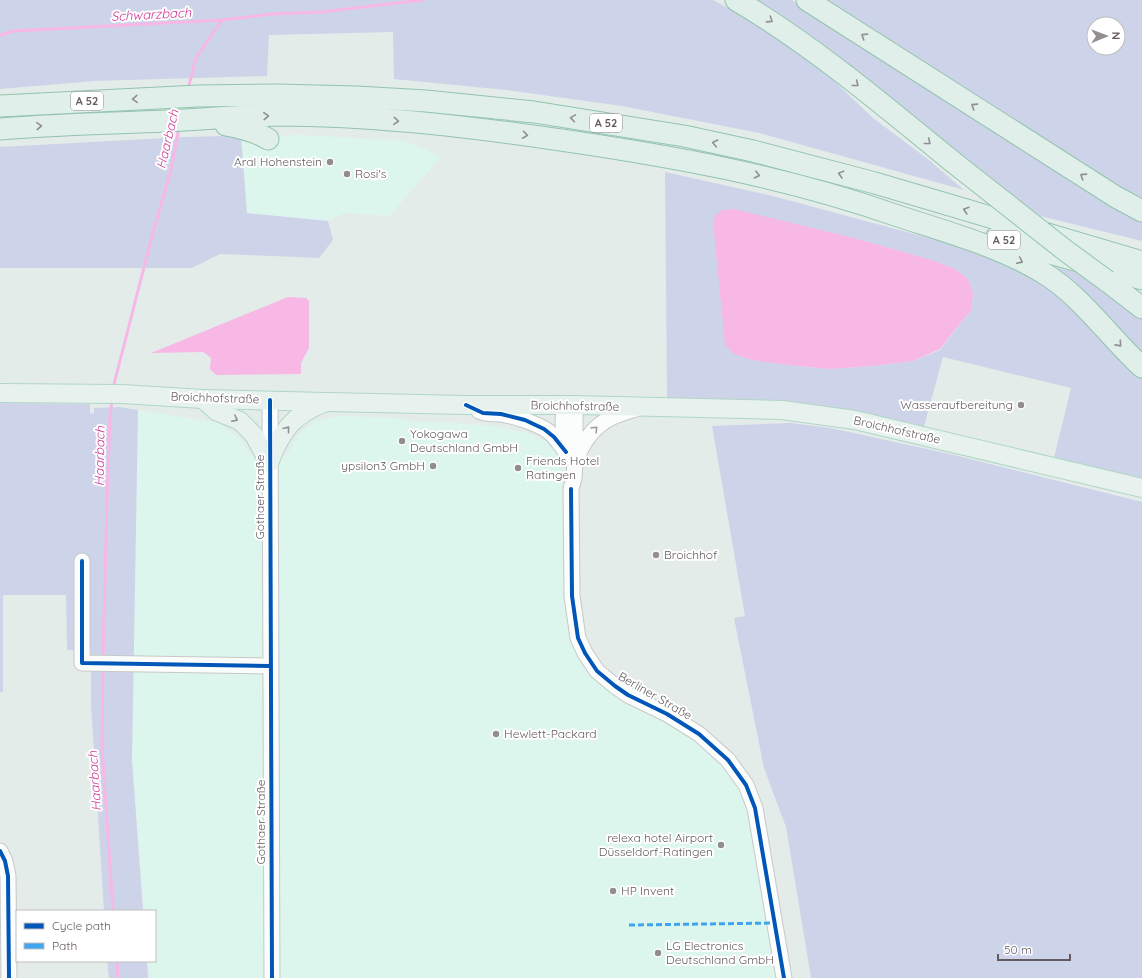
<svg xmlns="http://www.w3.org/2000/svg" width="1142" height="978" font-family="Quicksand,sans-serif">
<rect width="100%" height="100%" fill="#e4ece9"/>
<g fill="#dcf6ed">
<polygon points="300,135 406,141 441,157 389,216 345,213 328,221 247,213 241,137"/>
<polygon points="138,410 219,423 241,440 251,457 287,455 298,435 315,421 340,416 395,418 417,422 455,423 492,426 526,433 553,444 561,468 572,596 597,671 667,714 746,785 784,978 150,978 148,961 155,961 155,911 144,911 132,760"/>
</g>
<g fill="#cdd4e9" fill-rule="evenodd">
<polygon points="0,0 713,0 758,24 809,57 873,118 929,160 964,190 759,133 622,106 506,90 394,79 393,32 269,35 267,76 94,81 0,89"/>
<polygon points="750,0 792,0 1114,202 1142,218 1142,241 1040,216 895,102"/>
<path d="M 828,0 L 1142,0 L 1142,200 L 1073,159 ZM 1094,24 L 1118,24 L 1118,48 L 1094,48 Z"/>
<polygon points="227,136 241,137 247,213 328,221 333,240 319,258 220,254 192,268 0,268 0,147 184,137"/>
<path d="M 665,172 L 769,195 L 977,251 L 1021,269 L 1056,290 L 1142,372 L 1142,483 L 1053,462 L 1071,388 L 943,357 L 923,430 L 667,398 ZM 858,239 L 934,261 L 955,269 L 968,279 L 973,293 L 971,310 L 940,350 L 913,361 L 874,366 L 830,369 L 788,365 Z"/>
<polygon points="1029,260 1078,273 1142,315 1142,361"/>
<polygon points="0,403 90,404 90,413 94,414 94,408 119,407 138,410 132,760 143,911 104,911 91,704 91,650 67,650 66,595 3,595 3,692 0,692"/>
<polygon points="791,423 831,428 950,454 1142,502 1142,978 811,978 786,827 764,768 734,618 745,616 712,426"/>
<polygon points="107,961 147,961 148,978 109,978"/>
</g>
<g fill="#f7b8e5">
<path d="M 734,209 L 858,239 L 935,261 L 955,269 L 968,279 L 973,293 L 971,310 L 940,349 L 913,361 L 874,366 L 830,369 L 788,365 L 752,360 L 734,354 L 725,345 L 713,221 C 717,210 722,210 734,209 Z"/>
<polygon points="288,297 306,298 309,301 309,348 301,363 301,374 216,375 210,369 211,358 203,352 151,353"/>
</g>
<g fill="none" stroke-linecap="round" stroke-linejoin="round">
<g stroke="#f7b8e5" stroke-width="3">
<polyline points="0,35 14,31 222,20 272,14 321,12 423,0"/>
<polyline points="188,89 196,58 222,20"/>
<polyline points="113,388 152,236 171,170 179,128"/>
<polyline points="103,660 107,500 110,417 112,399"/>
<polyline points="103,667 102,746 113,911"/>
<polyline points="117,961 118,978"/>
</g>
<defs>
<g id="minor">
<polyline points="270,400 272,978"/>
<polyline points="564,405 563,423 566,452"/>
<polyline points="575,405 575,462 574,478 571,489 572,596 578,638 585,653 597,671 615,686 628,695 667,714 699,734 728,760 746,785 755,808 784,978"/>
<path d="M 479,411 C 486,415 493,413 501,414 C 514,416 536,423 548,431 C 555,436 560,445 566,452"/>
<path d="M 577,457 C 590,427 605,417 636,409"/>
<polyline points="82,561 82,663 270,666"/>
<polyline points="0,851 5,861 8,876 9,978"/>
</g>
<g id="major">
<polyline points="0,393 122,394 203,399 327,402 466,405 575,405 782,410 855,420 1142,488"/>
<polyline points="203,399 216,411 240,421 254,435 269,463"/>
<path d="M 269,463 C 281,432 292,415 324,403"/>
</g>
<g id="highway">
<path d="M 736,0 C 814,46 883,105 953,162"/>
<polyline points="807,0 1116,197 1142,211"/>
<polyline points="0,106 198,96 277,95 357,97 426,101 534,112 684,136 753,151 875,183 1142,262"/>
<path d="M 226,125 C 242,128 255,131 268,139"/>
<path d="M 0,129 C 56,124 113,123 169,121 C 205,119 241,116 277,115 C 370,115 463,126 554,139 C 672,156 783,176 895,215 C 943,231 999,246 1042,272 C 1082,296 1108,336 1142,367"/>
<polyline points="996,238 1142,279"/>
<polyline points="1107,281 1142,308"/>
</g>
</defs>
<use href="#minor" stroke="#c7c8c8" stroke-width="17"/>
<use href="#major" stroke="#b0d6c6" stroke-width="20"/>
<use href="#highway" stroke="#92c3ae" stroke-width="23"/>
<use href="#minor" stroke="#fbfcfc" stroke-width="15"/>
<use href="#major" stroke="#e7f2ef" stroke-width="18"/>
<use href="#highway" stroke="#e0efe9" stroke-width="21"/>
<defs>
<polyline id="highway-bridge" points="953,162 1066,251 1107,281"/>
</defs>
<use href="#highway-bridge" stroke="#92c3ae" stroke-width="23" stroke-linecap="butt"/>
<use href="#highway-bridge" stroke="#e0efe9" stroke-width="21"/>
<polyline stroke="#41a5ee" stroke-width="3" stroke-dasharray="6 3" stroke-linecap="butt" points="629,925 775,923"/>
<defs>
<g id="cycleway">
<polyline points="270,400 272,978"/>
<polyline points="466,405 483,413 501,414 525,420 544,429 554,437 566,452"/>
<polyline points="571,489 572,596 578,638 585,653 597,671 615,686 628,695 667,714 699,734 728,760 746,785 755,808 784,978"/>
<polyline points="82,561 82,663 270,666"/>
<polyline points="0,851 5,861 8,876 9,978"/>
</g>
</defs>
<use href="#cycleway" stroke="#fff" stroke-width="6"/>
<use href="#cycleway" stroke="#0057b8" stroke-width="4"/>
</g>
<defs><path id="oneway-chevron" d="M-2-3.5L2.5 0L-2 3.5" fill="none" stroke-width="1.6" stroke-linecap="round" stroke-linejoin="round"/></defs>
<g stroke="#8f8e90">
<use href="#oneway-chevron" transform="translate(770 20) rotate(33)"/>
<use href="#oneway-chevron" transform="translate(864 36) rotate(-147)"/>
<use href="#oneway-chevron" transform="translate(856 84) rotate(39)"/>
<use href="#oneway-chevron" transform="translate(135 99) rotate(177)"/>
<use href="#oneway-chevron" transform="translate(974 106) rotate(-147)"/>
<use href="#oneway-chevron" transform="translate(266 116) rotate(-3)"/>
<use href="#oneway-chevron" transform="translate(573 118) rotate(-171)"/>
<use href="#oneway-chevron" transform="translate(396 121) rotate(5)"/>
<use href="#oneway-chevron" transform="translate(39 126) rotate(-3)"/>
<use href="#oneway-chevron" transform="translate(525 135) rotate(8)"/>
<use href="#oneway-chevron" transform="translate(928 142) rotate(39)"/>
<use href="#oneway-chevron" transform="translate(715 143) rotate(-168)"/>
<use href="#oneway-chevron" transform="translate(841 174) rotate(-165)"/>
<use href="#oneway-chevron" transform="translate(757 175) rotate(13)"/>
<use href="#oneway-chevron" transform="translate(1083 176) rotate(-147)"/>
<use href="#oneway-chevron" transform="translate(966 210) rotate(-163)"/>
<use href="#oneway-chevron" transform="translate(1020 261) rotate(26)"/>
<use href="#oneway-chevron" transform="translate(1119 344) rotate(48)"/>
</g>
<g stroke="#928f92">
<use href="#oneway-chevron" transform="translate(235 419) rotate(27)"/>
<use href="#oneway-chevron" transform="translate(287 429) rotate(-52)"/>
</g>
<use stroke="#a09b9e" href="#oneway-chevron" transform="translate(595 429) rotate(-44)"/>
<g fill="#918d90" stroke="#fff" stroke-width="1.5">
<circle cx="330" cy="162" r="4"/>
<circle cx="347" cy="174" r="4"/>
<circle cx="1021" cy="405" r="4"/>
<circle cx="402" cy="441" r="4"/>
<circle cx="433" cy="466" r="4"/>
<circle cx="518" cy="468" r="4"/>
<circle cx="656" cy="555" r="4"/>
<circle cx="496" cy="734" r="4"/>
<circle cx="721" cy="845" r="4"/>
<circle cx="613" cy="891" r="4"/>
<circle cx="658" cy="953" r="4"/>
</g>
<g text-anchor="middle" stroke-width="4" stroke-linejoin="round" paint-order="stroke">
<g fill="#fff" stroke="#928c90" stroke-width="1">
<rect x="71" y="92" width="32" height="18" rx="3"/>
<rect x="590" y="114" width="32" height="18" rx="3"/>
<rect x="988" y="231" width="32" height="18" rx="3"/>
</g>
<g font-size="11" font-weight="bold" fill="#645a60">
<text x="87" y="105">A 52</text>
<text x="606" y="127">A 52</text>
<text x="1004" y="244">A 52</text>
</g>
<g font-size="12" fill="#645a60" stroke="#fff" text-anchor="start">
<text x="322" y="166" text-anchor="end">Aral Hohenstein</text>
<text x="355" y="178">Rosi's</text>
<text x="1013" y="409" text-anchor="end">Wasseraufbereitung</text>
<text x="410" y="438">Yokogawa<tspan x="410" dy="14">Deutschland GmbH</tspan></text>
<text x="526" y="465">Friends Hotel<tspan x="526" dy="14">Ratingen</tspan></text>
<text x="425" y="470" text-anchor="end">ypsilon3 GmbH</text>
<text x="664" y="559">Broichhof</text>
<text x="504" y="738">Hewlett-Packard</text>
<text x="713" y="842" text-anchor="end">relexa hotel Airport<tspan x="713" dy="14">Düsseldorf-Ratingen</tspan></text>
<text x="621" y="895">HP Invent</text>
<text x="666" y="950">LG Electronics<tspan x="666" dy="14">Deutschland GmbH</tspan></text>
</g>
<g font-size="12" fill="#645a60" stroke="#fff">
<text transform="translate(215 398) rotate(2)" y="4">Broichhofstraße</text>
<text transform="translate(575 406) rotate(1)" y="4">Broichhofstraße</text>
<text transform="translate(897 430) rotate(13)" y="4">Broichhofstraße</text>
<text transform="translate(260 497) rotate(-90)" y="4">Gothaer Straße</text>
<text transform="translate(655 696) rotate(30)" y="4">Berliner Straße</text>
<text transform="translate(261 822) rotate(-90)" y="4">Gothaer Straße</text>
</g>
<g font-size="13" font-style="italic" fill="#cf3795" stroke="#fff">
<text transform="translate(151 14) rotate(-3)" y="5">Schwarzbach</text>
<text transform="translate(167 139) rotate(-77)" y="5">Haarbach</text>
<text transform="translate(99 456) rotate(-89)" y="5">Haarbach</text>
<text transform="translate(94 781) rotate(-94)" y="5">Haarbach</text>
</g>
</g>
<rect x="16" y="910" width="140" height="52" fill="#ffffff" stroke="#c1bdbf"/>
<rect x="24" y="923" width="20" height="6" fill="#0057b8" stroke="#c1bdbf"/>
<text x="52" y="930" font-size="12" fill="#645a60">Cycle path</text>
<rect x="24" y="943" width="20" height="6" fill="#41a5ee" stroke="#c1bdbf"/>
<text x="52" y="950" font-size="12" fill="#645a60">Path</text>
<g transform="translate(1106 36) rotate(89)"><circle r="19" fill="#ffffff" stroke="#c1bdbf"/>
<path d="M0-3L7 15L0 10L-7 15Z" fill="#918d90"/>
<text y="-6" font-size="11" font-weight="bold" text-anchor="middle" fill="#645a60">N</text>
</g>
<path d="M998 954v6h72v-6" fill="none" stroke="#645a60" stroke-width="2"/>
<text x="1004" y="954" font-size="12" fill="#645a60" stroke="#ffffff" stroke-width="3" paint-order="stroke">50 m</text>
</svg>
